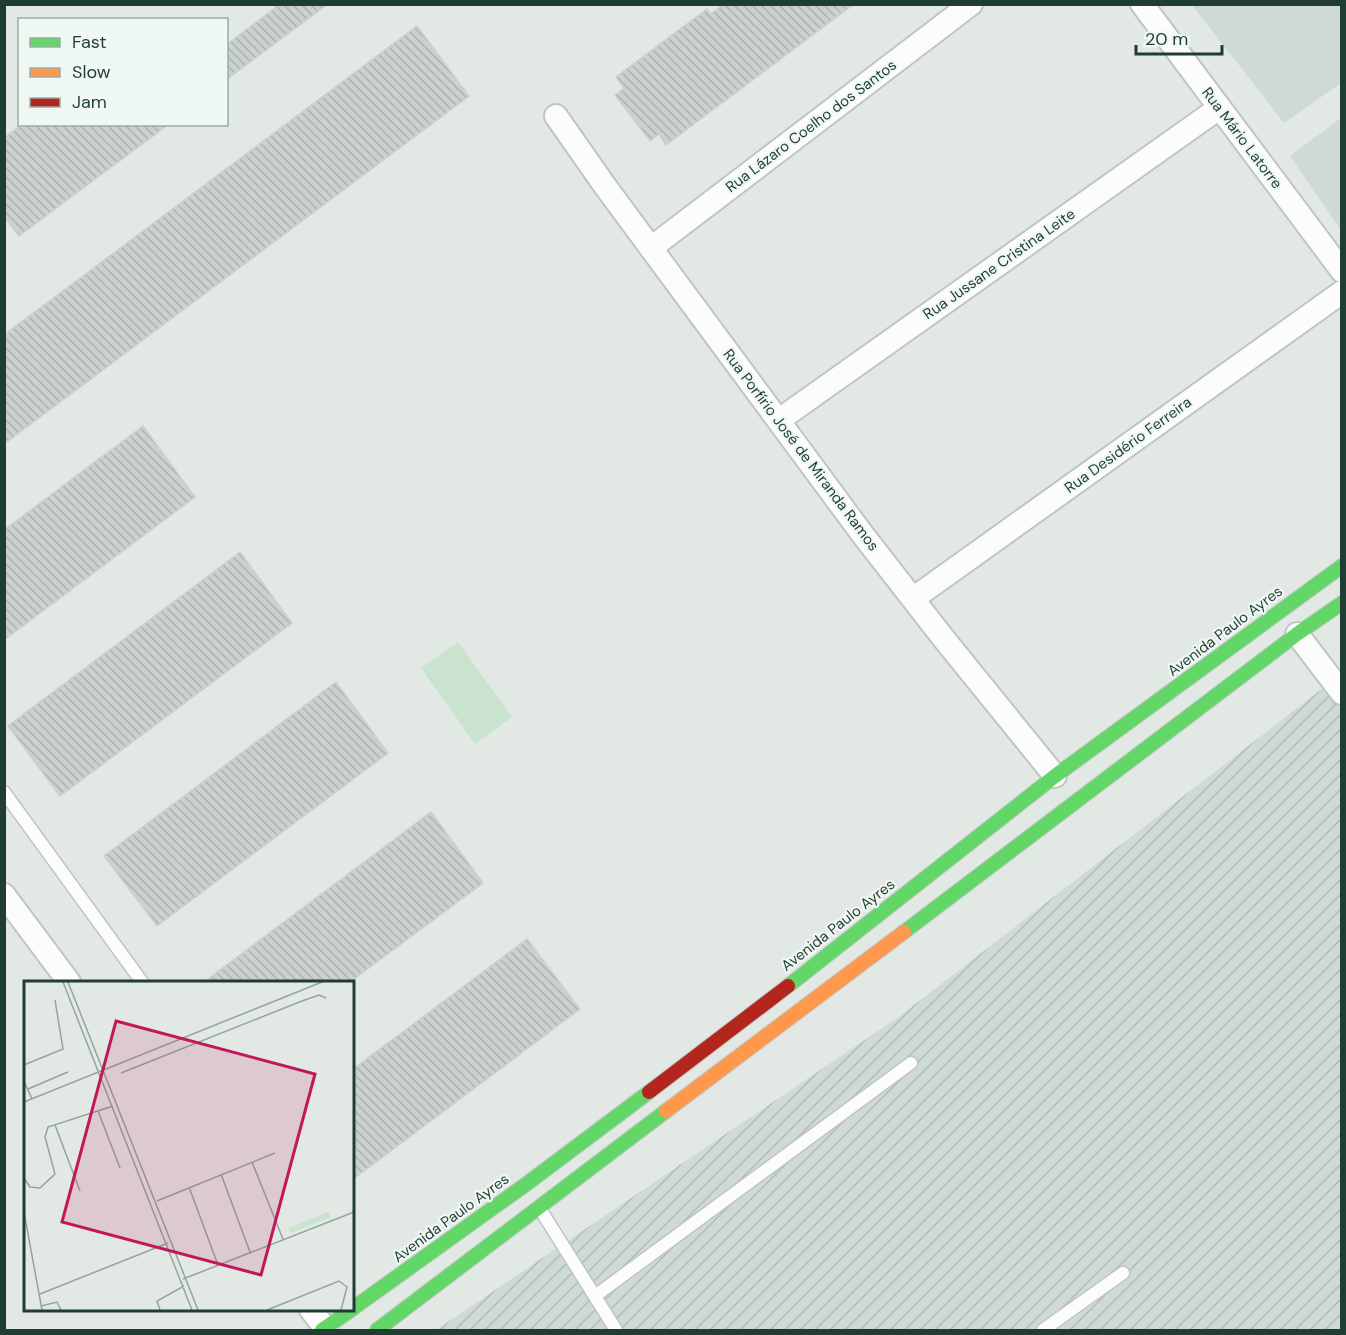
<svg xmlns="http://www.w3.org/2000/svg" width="1346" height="1335" font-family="'DM Sans',sans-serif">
<defs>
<pattern id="industrial-furrows" width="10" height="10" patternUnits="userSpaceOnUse" patternTransform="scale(1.5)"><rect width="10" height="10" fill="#cfdad5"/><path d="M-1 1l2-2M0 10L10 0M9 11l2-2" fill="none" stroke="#b1bcb7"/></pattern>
<pattern id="building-back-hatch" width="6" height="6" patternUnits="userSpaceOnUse" patternTransform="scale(1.5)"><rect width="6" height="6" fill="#cad1ce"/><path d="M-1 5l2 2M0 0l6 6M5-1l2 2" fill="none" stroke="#adb4b1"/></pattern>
</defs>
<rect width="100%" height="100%" fill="#e2e9e5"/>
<g fill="#cfdad5">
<polygon points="1192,5 1341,5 1341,83 1284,123"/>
<polygon points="1341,118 1341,230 1290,156"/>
</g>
<polygon fill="url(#industrial-furrows)" points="1341,674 1341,1330 436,1330 900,1016"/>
<polygon fill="#cae3cf" points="458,642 512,717 475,744 421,668"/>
<g fill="url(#building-back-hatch)" stroke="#cbd2ce" stroke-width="1.5">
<polygon points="280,4 328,4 226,80 226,45"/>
<polygon points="724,4 854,4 666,145 659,134 650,141 615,95 624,88 616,77 707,9 711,14"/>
<polygon points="417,26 469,96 4,444 4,335"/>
<polygon points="22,124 169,124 19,236 4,217 4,138"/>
<polygon points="143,426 195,497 4,640 4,530"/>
<polygon points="240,552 292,623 60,796 8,726"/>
<polygon points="336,682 388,753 157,926 104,856"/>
<polygon points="431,812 483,883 350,982 204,982"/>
<polygon points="527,939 580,1009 352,1180 352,1070"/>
</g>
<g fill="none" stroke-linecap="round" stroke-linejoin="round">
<defs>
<g id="lane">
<polyline points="4,792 142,982"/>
<polyline points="540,1209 616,1330"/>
<polyline points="595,1296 911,1063"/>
<polyline points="1043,1330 1123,1273"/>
</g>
<g id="street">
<polyline points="1142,4 1342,271"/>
<polyline points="556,116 605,186 863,535 944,639 1055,776"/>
<polyline points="651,248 971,4"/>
<polyline points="779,420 1219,108"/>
<polyline points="914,598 1342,292"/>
<polyline points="1297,634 1342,693"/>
<polyline points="4,895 69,982"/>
<polyline points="311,1310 327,1330"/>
</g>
<g id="fast">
<polyline points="904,932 1297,634 1342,603"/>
<polyline points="788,986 1055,776 1342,566"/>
<polyline points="352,1309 525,1185 649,1092"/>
<polyline points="322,1330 351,1310"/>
<polyline points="377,1330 666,1111"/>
</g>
<polyline id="slow" points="666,1111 904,932"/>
<polyline id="jam" points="649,1092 788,986"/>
</defs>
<use href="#lane" stroke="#bfc6c2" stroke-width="15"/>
<use href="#street" stroke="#bfc6c2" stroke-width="26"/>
<use href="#fast" stroke="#bec6c2" stroke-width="16"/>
<use href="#slow" stroke="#bec6c2" stroke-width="16"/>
<use href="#jam" stroke="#bec6c2" stroke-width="16"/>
<use href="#lane" stroke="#fbfcfb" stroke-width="12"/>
<use href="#street" stroke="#fbfcfb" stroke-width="22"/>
<use href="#fast" stroke="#63d668" stroke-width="14"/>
<use href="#slow" stroke="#ff974d" stroke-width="14"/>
<use href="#jam" stroke="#b3261e" stroke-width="14"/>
</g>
<g text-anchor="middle" stroke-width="4.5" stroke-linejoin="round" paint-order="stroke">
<g font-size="15" fill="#1f3d32" stroke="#f0f8f3">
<text transform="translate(811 126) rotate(-37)" y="5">Rua Lázaro Coelho dos Santos</text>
<text transform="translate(1242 138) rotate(53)" y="5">Rua Mário Latorre</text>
<text transform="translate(999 264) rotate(-35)" y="5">Rua Jussane Cristina Leite</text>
<text transform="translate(1128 445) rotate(-36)" y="5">Rua Desidério Ferreira</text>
<text transform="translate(801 450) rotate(53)" y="5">Rua Porfírio José de Miranda Ramos</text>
<text transform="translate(1225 631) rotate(-37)" y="5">Avenida Paulo Ayres</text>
<text transform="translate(838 925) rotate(-38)" y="5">Avenida Paulo Ayres</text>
<text transform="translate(451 1218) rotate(-36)" y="5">Avenida Paulo Ayres</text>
</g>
</g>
<g transform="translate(24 981)">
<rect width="330" height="330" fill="#e2e9e5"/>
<path d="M 304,231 L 307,236 L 267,252 L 264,247 Z" fill="#cae3cf"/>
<path fill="none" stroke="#94a49d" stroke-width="1.5" d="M 39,1 L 168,329M 44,1 L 174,329M 0,84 L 39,68 L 31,19M 97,92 L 278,20 L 295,14 L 302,17M 0,100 L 8,118M 4,108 L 44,91M 0,121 L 298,1M 74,130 L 96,187M 31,144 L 56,210M 228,181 L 259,258M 197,193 L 226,271M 0,197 L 6,206 L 16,207 L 31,193 L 21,156 L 24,146 L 89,125M 165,206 L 194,284M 133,220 L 251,172M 0,231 L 18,329M 159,298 L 330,231M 16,313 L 144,262M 17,325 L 33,321 L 37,329M 136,329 L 133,320 L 160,305M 243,329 L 315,300 L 323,306 L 317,329"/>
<path fill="#c2185b" fill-opacity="0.15" stroke="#c2185b" stroke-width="3" d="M 92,40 L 291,93 L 237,294 L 38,241 Z"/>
<rect width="330" height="330" fill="none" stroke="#1f3d32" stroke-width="3"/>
</g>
<rect width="1346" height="1335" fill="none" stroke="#1f3d32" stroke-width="12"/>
<rect x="18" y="18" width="210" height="108" fill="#f0f8f3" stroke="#9cada6" stroke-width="1.5"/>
<rect x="30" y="38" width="30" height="9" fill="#63d668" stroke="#9cada6" stroke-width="1.5"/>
<text x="72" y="48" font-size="18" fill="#1f3d32">Fast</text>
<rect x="30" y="68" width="30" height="9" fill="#ff974d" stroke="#9cada6" stroke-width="1.5"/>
<text x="72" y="78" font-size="18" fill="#1f3d32">Slow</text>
<rect x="30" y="98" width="30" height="9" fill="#b3261e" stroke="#9cada6" stroke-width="1.5"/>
<text x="72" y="108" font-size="18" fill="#1f3d32">Jam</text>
<path d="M1136 45v9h86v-9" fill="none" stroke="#1f3d32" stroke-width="3"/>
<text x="1145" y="45" font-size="18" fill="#1f3d32" stroke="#f0f8f3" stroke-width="4.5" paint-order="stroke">20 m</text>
</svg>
